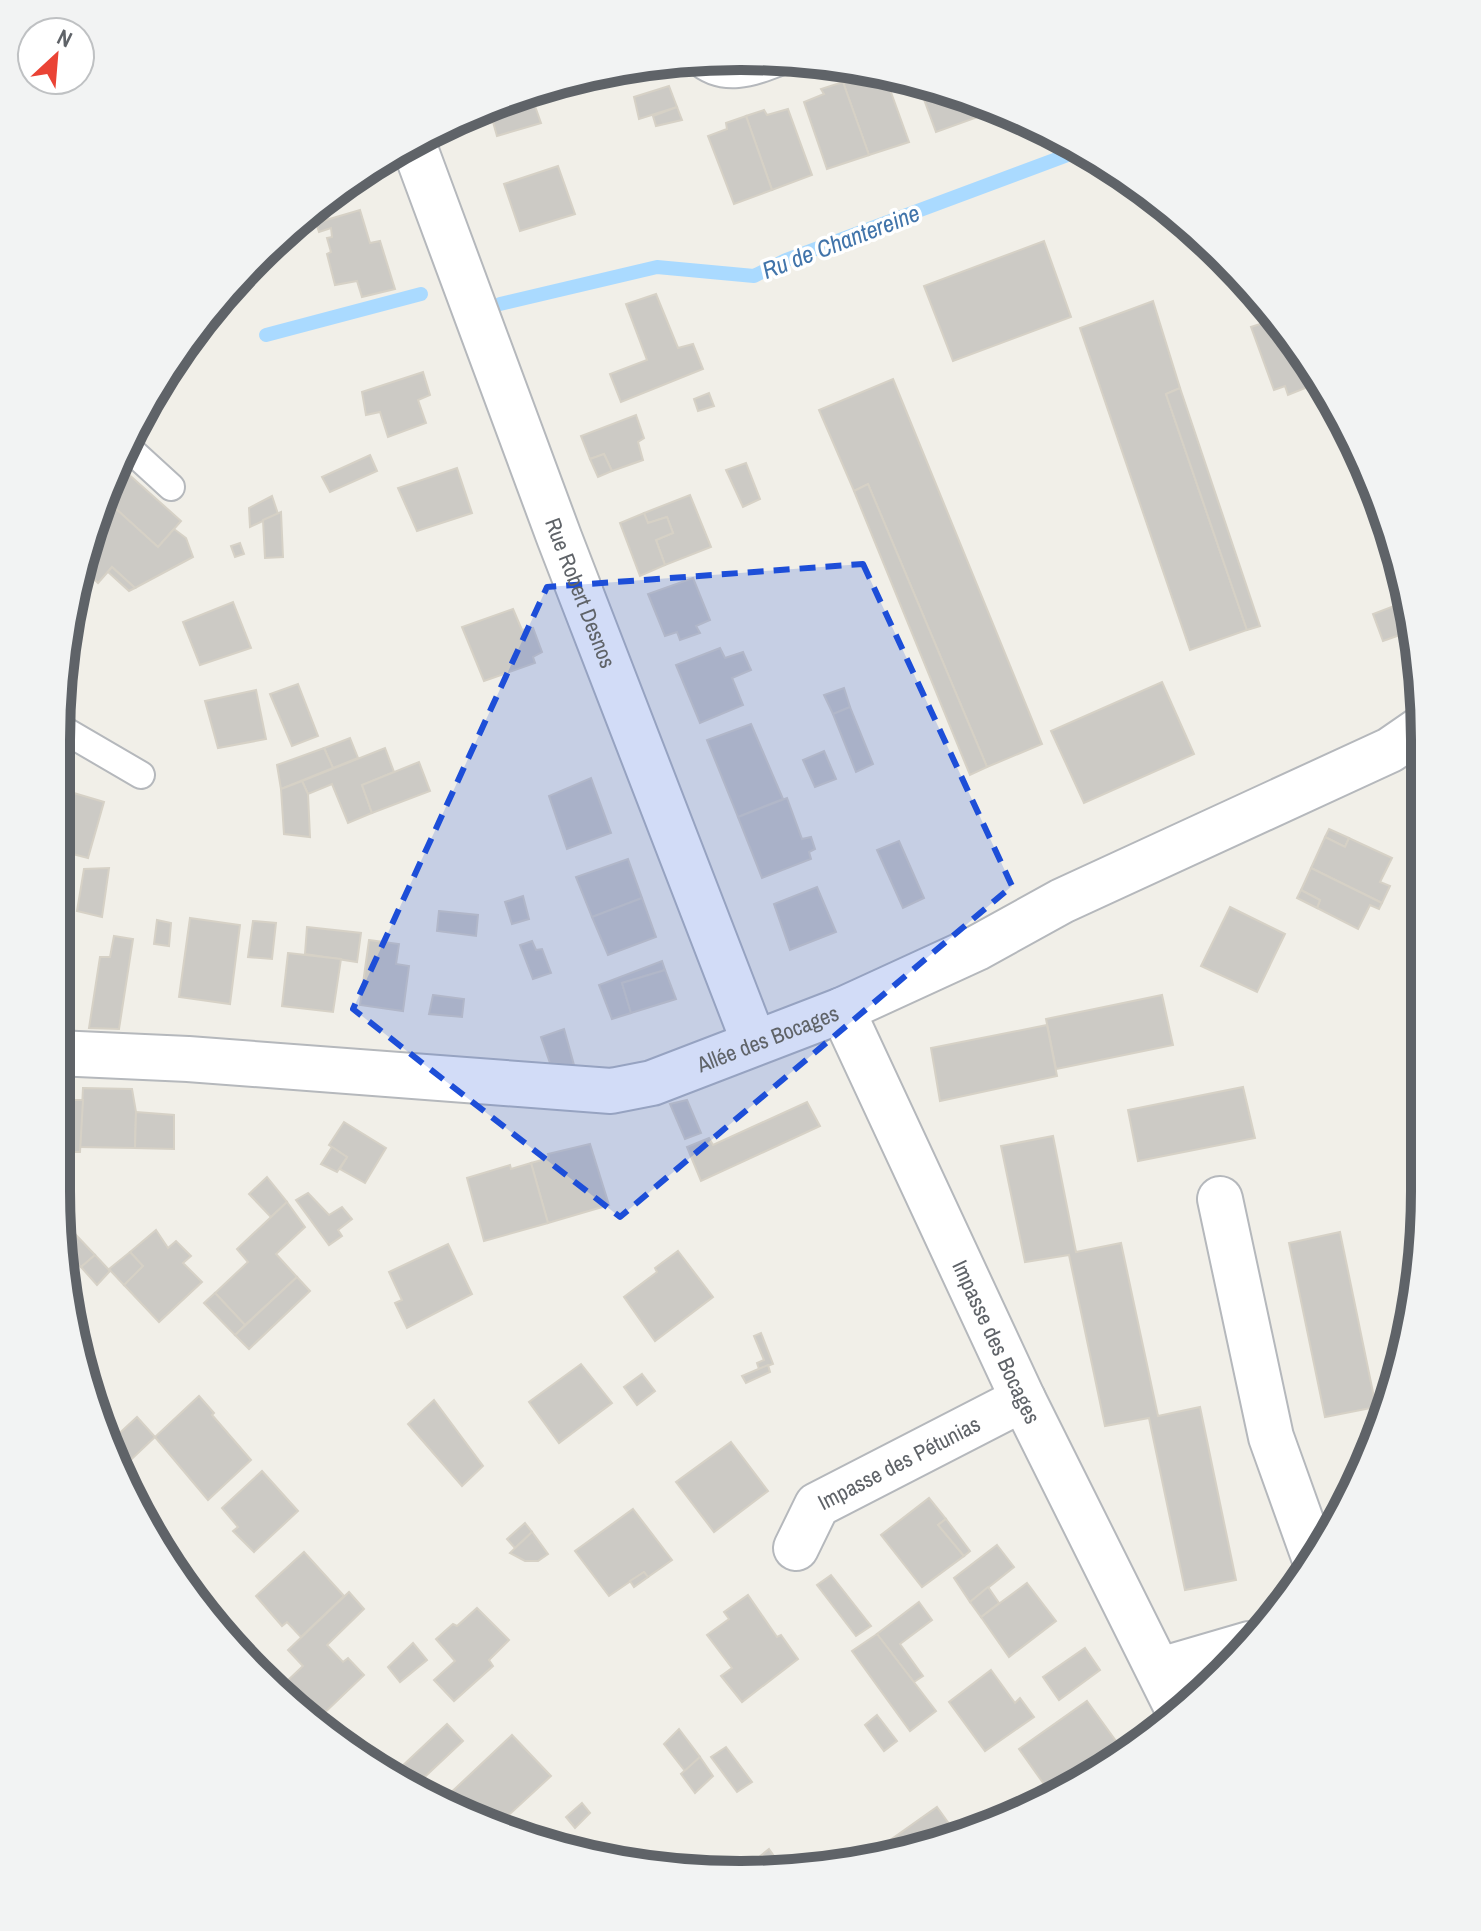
<svg xmlns="http://www.w3.org/2000/svg" width="1481" height="1931" font-family="'Archivo Narrow',sans-serif">
<rect width="100%" height="100%" fill="#f1efe8"/>
<g fill="none" stroke-linecap="round" stroke-linejoin="round">
<g stroke="#aadaff" stroke-width="14">
<polyline points="500,304 657,267 754,276 786,260 1081,150"/>
<polyline points="266,335 421,294"/>
</g>
</g>
<g fill="#cccac5" stroke="#d6d1c6" stroke-width="2">
<polygon points="884,73 909,142 869,155 843,82 861,75 864,82"/>
<polygon points="843,82 869,155 827,169 804,102 824,94 821,89"/>
<polygon points="918,83 968,98 975,118 936,132"/>
<polygon points="669,86 677,107 639,119 634,97"/>
<polygon points="530,92 541,123 497,136 493,122 482,125 476,109"/>
<polygon points="968,98 1002,108 975,118"/>
<polygon points="677,107 682,120 656,126 653,116"/>
<polygon points="788,109 812,175 772,190 746,116 764,110 767,115"/>
<polygon points="746,116 772,190 734,204 708,136 727,129 726,123"/>
<polygon points="558,166 575,214 520,231 504,184"/>
<polygon points="360,210 370,243 380,241 395,289 362,297 357,281 335,285 327,254 331,252 327,238 332,237 331,228 319,232 316,223"/>
<polygon points="1044,241 1071,317 953,361 924,286"/>
<polygon points="656,294 678,348 693,344 703,369 621,402 610,374 647,360 626,304"/>
<polygon points="1153,301 1180,388 1166,394 1247,630 1190,650 1080,328"/>
<polygon points="1276,319 1310,361 1317,375 1311,377 1313,385 1288,395 1285,386 1274,390 1251,327"/>
<polygon points="423,372 430,395 418,400 426,423 388,437 380,412 366,415 362,392"/>
<polygon points="893,379 1042,744 987,767 868,484 854,491 819,410"/>
<polygon points="1180,388 1260,626 1247,630 1166,394"/>
<polygon points="709,393 714,406 698,411 694,399"/>
<polygon points="636,415 644,438 638,442 643,460 612,471 604,454 590,459 581,436"/>
<polygon points="604,454 612,471 598,477 590,459"/>
<polygon points="370,455 377,471 330,492 322,477"/>
<polygon points="746,463 760,499 743,507 726,470"/>
<polygon points="117,464 181,521 158,547 104,498"/>
<polygon points="457,468 472,513 417,531 398,488"/>
<polygon points="868,484 987,767 970,775 854,491"/>
<polygon points="690,495 711,547 665,565 656,540 673,533 667,517 648,523 644,513"/>
<polygon points="272,496 278,514 250,527 249,508"/>
<polygon points="104,498 158,547 174,529 186,538 193,557 135,588 112,567 98,583 79,565"/>
<polygon points="281,512 283,557 265,558 263,520"/>
<polygon points="644,513 648,523 667,517 673,533 656,540 665,565 640,576 620,523"/>
<polygon points="240,543 244,554 235,557 231,546"/>
<polygon points="112,567 135,588 129,591 108,572"/>
<polygon points="693,578 710,620 696,626 700,633 680,640 677,632 665,636 648,594"/>
<polygon points="1407,601 1414,630 1383,641 1373,614"/>
<polygon points="233,602 251,648 200,665 183,622"/>
<polygon points="513,609 522,630 533,628 542,652 533,657 535,663 484,681 462,627"/>
<polygon points="720,648 725,658 743,652 751,670 732,678 743,705 700,723 676,665"/>
<polygon points="1162,682 1194,754 1084,803 1051,731"/>
<polygon points="298,684 318,736 292,746 270,694"/>
<polygon points="844,688 850,707 833,714 824,695"/>
<polygon points="256,690 266,739 218,748 205,701"/>
<polygon points="850,707 873,764 856,772 833,714"/>
<polygon points="751,724 783,799 738,817 707,740"/>
<polygon points="350,738 358,758 333,768 324,748"/>
<polygon points="324,748 333,768 281,789 277,765"/>
<polygon points="385,748 394,772 362,785 372,813 348,823 332,784 308,794 302,781"/>
<polygon points="824,751 836,779 815,787 803,760"/>
<polygon points="419,762 430,791 372,813 362,785"/>
<polygon points="591,778 611,833 567,849 549,796"/>
<polygon points="302,781 308,794 310,837 284,834 281,789"/>
<polygon points="57,788 104,802 88,858 57,850"/>
<polygon points="787,798 802,839 811,837 815,849 809,852 811,859 762,878 738,817"/>
<polygon points="1329,829 1349,838 1345,847 1325,837"/>
<polygon points="1325,837 1345,847 1349,838 1392,858 1380,882 1390,886 1382,903 1311,868"/>
<polygon points="899,841 924,898 903,908 877,850"/>
<polygon points="628,859 642,898 592,917 576,877"/>
<polygon points="109,868 102,917 77,911 84,869"/>
<polygon points="1311,868 1382,903 1379,909 1370,905 1358,929 1317,908 1320,900 1301,890"/>
<polygon points="817,887 836,932 790,950 774,904"/>
<polygon points="1301,890 1320,900 1317,908 1297,898"/>
<polygon points="523,896 529,919 512,924 505,902"/>
<polygon points="642,898 656,937 608,955 592,917"/>
<polygon points="1230,907 1285,934 1257,992 1201,966"/>
<polygon points="439,911 478,915 476,936 437,931"/>
<polygon points="190,918 240,925 230,1004 179,997"/>
<polygon points="157,920 171,923 169,946 154,944"/>
<polygon points="253,921 276,923 272,959 248,957"/>
<polygon points="307,927 361,933 357,962 305,954"/>
<polygon points="114,936 133,939 119,1029 89,1028 100,957 110,957"/>
<polygon points="369,940 399,944 396,964 409,966 403,1011 360,1005"/>
<polygon points="532,941 536,950 542,949 551,973 533,979 520,945"/>
<polygon points="288,953 341,959 333,1012 282,1006"/>
<polygon points="662,961 665,970 622,983 631,1013 612,1019 599,985"/>
<polygon points="665,970 676,999 631,1013 622,983"/>
<polygon points="433,995 464,999 462,1017 429,1014"/>
<polygon points="1162,995 1173,1045 1056,1069 1046,1019"/>
<polygon points="1047,1025 1057,1076 940,1101 931,1048"/>
<polygon points="564,1029 574,1065 550,1063 541,1037"/>
<polygon points="1243,1087 1255,1138 1138,1161 1128,1110"/>
<polygon points="83,1088 132,1089 136,1112 135,1148 80,1147"/>
<polygon points="56,1097 62,1097 62,1100 83,1100 80,1152 56,1152"/>
<polygon points="687,1100 701,1133 685,1139 670,1104"/>
<polygon points="807,1102 820,1126 701,1181 687,1147 709,1138 713,1145"/>
<polygon points="136,1112 174,1115 174,1149 135,1148"/>
<polygon points="344,1122 386,1148 365,1183 340,1169 347,1157 329,1145"/>
<polygon points="1053,1136 1076,1252 1121,1243 1158,1416 1200,1407 1236,1580 1185,1590 1149,1418 1105,1426 1069,1255 1025,1262 1001,1146"/>
<polygon points="590,1144 609,1205 548,1223 531,1163 549,1158 548,1154"/>
<polygon points="332,1147 347,1157 337,1172 321,1164"/>
<polygon points="531,1163 548,1223 484,1241 467,1178 510,1165 511,1169"/>
<polygon points="267,1177 287,1202 271,1217 249,1194"/>
<polygon points="308,1193 329,1215 342,1207 352,1219 338,1230 342,1236 329,1245 296,1200"/>
<polygon points="287,1202 305,1227 276,1254 297,1277 245,1325 215,1293 248,1262 237,1249"/>
<polygon points="156,1230 168,1248 176,1241 191,1256 183,1263 202,1282 159,1322 124,1285 143,1266 130,1252"/>
<polygon points="1340,1232 1376,1407 1325,1417 1289,1243"/>
<polygon points="76,1235 95,1255 81,1267 64,1250 63,1247"/>
<polygon points="448,1244 472,1294 407,1328 395,1303 402,1300 389,1272"/>
<polygon points="678,1251 713,1297 655,1341 624,1297 657,1272 655,1268"/>
<polygon points="130,1252 143,1266 124,1285 109,1269"/>
<polygon points="95,1255 110,1271 97,1285 81,1267"/>
<polygon points="297,1277 310,1291 249,1349 235,1335"/>
<polygon points="215,1293 245,1325 235,1335 204,1303"/>
<polygon points="761,1333 773,1364 759,1369 757,1363 764,1360 754,1336"/>
<polygon points="581,1364 612,1403 559,1443 529,1402"/>
<polygon points="768,1365 770,1372 746,1383 742,1376"/>
<polygon points="642,1374 655,1391 637,1405 624,1387"/>
<polygon points="199,1396 214,1413 212,1415 251,1460 208,1500 155,1437"/>
<polygon points="434,1400 483,1466 462,1486 408,1424"/>
<polygon points="137,1417 155,1437 121,1469 110,1442"/>
<polygon points="731,1442 768,1491 714,1532 676,1482"/>
<polygon points="262,1471 298,1511 254,1552 233,1531 238,1527 222,1508"/>
<polygon points="929,1498 946,1519 938,1525 964,1556 922,1587 881,1535"/>
<polygon points="633,1509 672,1560 648,1577 644,1572 609,1596 575,1551"/>
<polygon points="946,1519 970,1551 964,1556 938,1525"/>
<polygon points="525,1523 532,1532 515,1548 507,1539"/>
<polygon points="532,1532 548,1554 538,1561 525,1561 510,1553"/>
<polygon points="997,1545 1014,1567 970,1602 954,1578"/>
<polygon points="304,1552 344,1596 301,1637 287,1622 282,1626 256,1596"/>
<polygon points="644,1572 648,1577 634,1587 630,1581"/>
<polygon points="831,1575 871,1626 856,1636 817,1585"/>
<polygon points="1027,1583 1056,1621 1009,1657 981,1617"/>
<polygon points="988,1587 999,1603 981,1617 970,1602"/>
<polygon points="349,1592 364,1609 327,1645 343,1662 348,1658 364,1675 318,1719 285,1683 303,1666 288,1650"/>
<polygon points="748,1595 777,1637 781,1635 798,1659 742,1702 721,1676 732,1668 707,1635 729,1619 724,1612"/>
<polygon points="919,1602 932,1620 900,1644 923,1676 914,1682 877,1634"/>
<polygon points="477,1608 509,1640 489,1660 493,1666 454,1701 434,1680 455,1661 436,1639 453,1624 457,1626"/>
<polygon points="877,1634 936,1711 910,1731 852,1651"/>
<polygon points="413,1643 427,1660 400,1682 388,1667"/>
<polygon points="1085,1648 1100,1670 1059,1700 1043,1677"/>
<polygon points="991,1670 1015,1703 1020,1698 1034,1717 985,1751 949,1702"/>
<polygon points="1087,1701 1126,1755 1051,1794 1019,1749"/>
<polygon points="877,1715 897,1741 884,1751 865,1725"/>
<polygon points="447,1724 463,1741 414,1787 399,1769"/>
<polygon points="679,1729 700,1757 685,1771 664,1744"/>
<polygon points="512,1735 551,1776 498,1825 442,1801"/>
<polygon points="726,1747 752,1782 737,1792 711,1757"/>
<polygon points="700,1757 713,1776 695,1793 681,1774"/>
<polygon points="582,1803 590,1813 575,1828 566,1817"/>
<polygon points="937,1807 960,1839 870,1857 869,1855"/>
<polygon points="567,1836 583,1854 564,1852 554,1848"/>
<polygon points="769,1849 781,1866 774,1873 765,1872 754,1861"/>
</g>
<g fill="none" stroke-linecap="round" stroke-linejoin="round">
<defs>
<g id="service">
<path d="M 696,60 C 724,85 754,72 785,60"/>
<polyline points="124,444 171,487"/>
<polyline points="57,726 141,775"/>
</g>
<g id="minor">
<path id="s1" d="M 413,143 L 559,537 L 754,1042"/>
<path id="s2" d="M 842,1010 L 1023,1399 L 1179,1712"/>
<path id="s3" d="M 56,1053 L 188,1059 L 611,1091 L 652,1083 L 842,1010 L 977,948 L 1062,901 L 1390,750 L 1419,730"/>
<polyline points="1220,1199 1271,1437 1315,1560"/>
<path id="s4" d="M 796,1548 L 817,1505 L 1023,1399"/>
<polyline points="1160,1670 1249,1644"/>
</g>
</defs>
<use href="#service" stroke="#b5b8bc" stroke-width="30"/>
<use href="#minor" stroke="#b5b8bc" stroke-width="48"/>
<use href="#service" stroke="#fff" stroke-width="26"/>
<use href="#minor" stroke="#fff" stroke-width="44"/>
</g>
<path fill="#1d4ed8" fill-opacity="0.2" stroke="#1d4ed8" stroke-width="6" stroke-dasharray="16 10" stroke-linejoin="round" d="M 863,564 L 1012,886 L 620,1217 L 353,1009 L 547,587 Z"/>
<g text-anchor="middle" stroke-width="7" stroke-linejoin="round" paint-order="stroke">
<g font-size="22" fill="#5f6368" stroke="#fff">
<text dy="8" stroke="none"><textPath href="#s1" startOffset="480">Rue Robert Desnos</textPath></text>
<text dy="8" stroke="none"><textPath href="#s3" startOffset="722">Allée des Bocages</textPath></text>
<text dy="8" stroke="none"><textPath href="#s2" startOffset="366">Impasse des Bocages</textPath></text>
<text dy="8" stroke="none"><textPath href="#s4" startOffset="140">Impasse des Pétunias</textPath></text>
</g>
<g font-size="24" font-style="italic" fill="#4174aa" stroke="#fff">
<text transform="translate(841 242) rotate(-21)" y="8">Ru de Chantereine</text>
</g>
</g>
<path d="M0 0H1481V1931H0ZM740 70H741A670 670 0 0 1 1411 740V1191A670 670 0 0 1 741 1861H740A670 670 0 0 1 70 1191V740A670 670 0 0 1 740 70Z" fill="#f2f3f3" fill-rule="evenodd"/>
<path fill="none" stroke="#5f6368" stroke-width="10" d="M740 70H741A670 670 0 0 1 1411 740V1191A670 670 0 0 1 741 1861H740A670 670 0 0 1 70 1191V740A670 670 0 0 1 740 70Z"/>
<g transform="translate(56 56) rotate(26)"><circle r="38" fill="#ffffff" stroke="#bfc1c3" stroke-width="2"/>
<path d="M0-6L14 30L0 20L-14 30Z" fill="#ea4335"/>
<text y="-12" font-size="22" font-weight="bold" text-anchor="middle" fill="#5f6368">N</text>
</g>
</svg>
